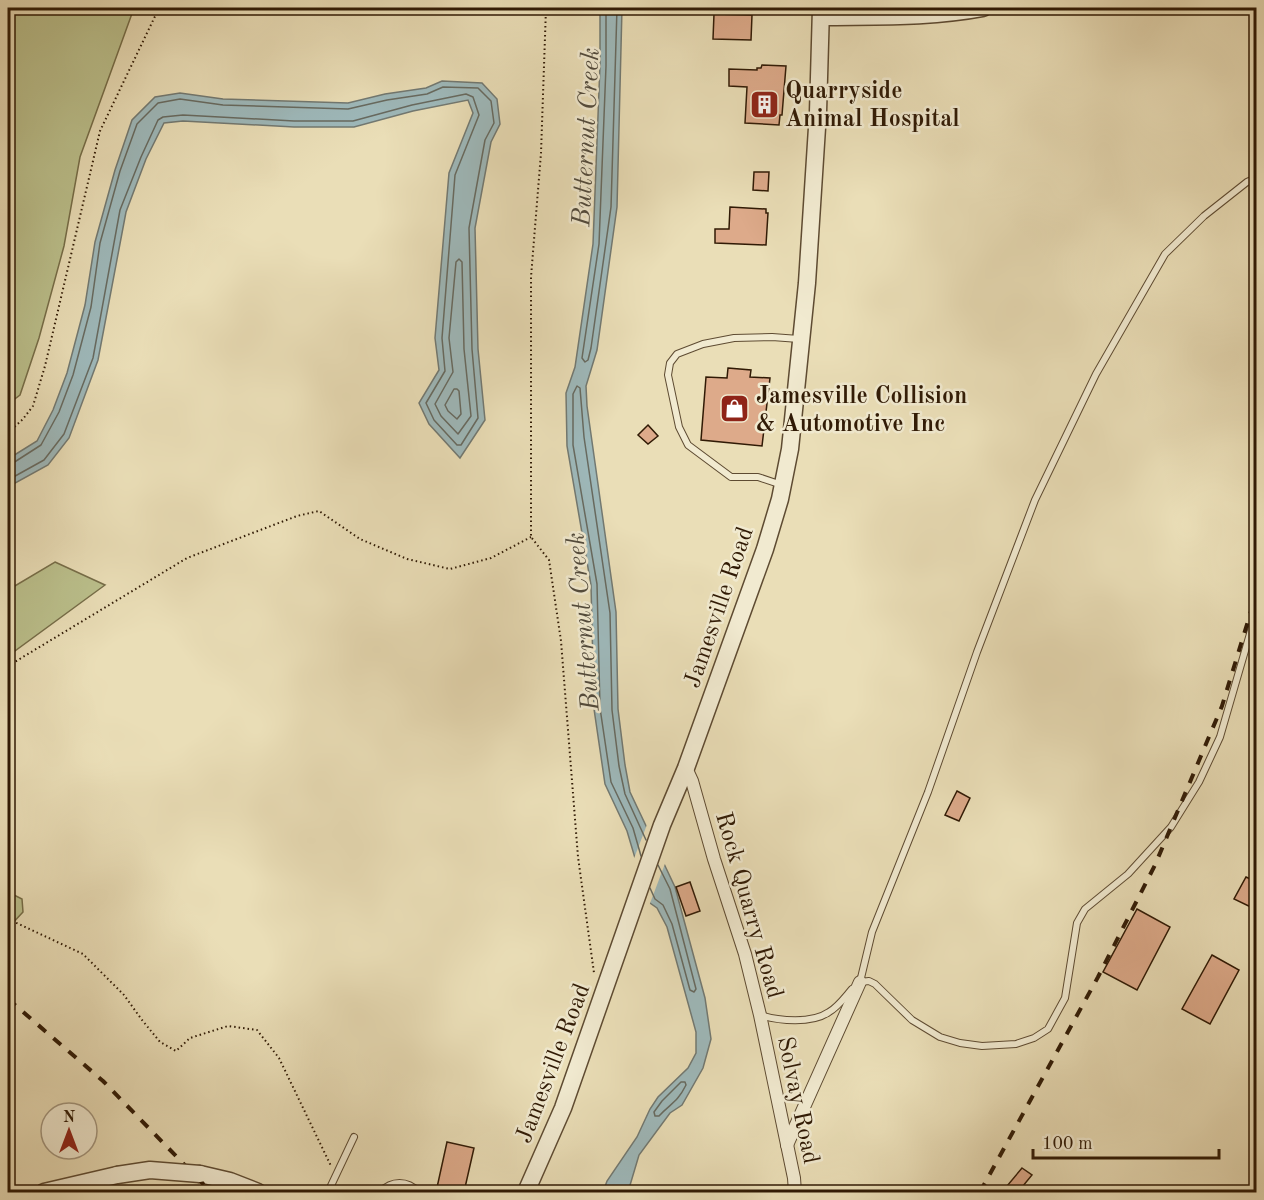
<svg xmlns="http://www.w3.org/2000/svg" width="1264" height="1200" font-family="'Old Standard TT',serif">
<rect width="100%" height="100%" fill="#eadeb7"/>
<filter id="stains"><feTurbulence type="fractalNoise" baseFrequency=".00333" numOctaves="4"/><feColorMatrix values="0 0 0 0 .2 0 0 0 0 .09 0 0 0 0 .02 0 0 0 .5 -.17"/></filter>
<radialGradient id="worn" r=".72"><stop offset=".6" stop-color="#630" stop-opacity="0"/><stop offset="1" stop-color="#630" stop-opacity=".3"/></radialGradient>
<g fill="#bbc08c" stroke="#766d48" stroke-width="1.5">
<polygon points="8,8 134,8 80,157 64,246 39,338 20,395 8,404"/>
<polygon points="55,562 105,585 8,656 8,590"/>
<polygon points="8,892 22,899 23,912 8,928"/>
</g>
<g fill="#9eb9bb" stroke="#727972" stroke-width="1.5">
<polygon points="600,8 622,8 617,207 597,350 586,386 587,406 616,612 618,709 625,765 630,792 675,887 705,998 711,1039 703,1068 682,1105 670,1113 639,1155 628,1192 603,1192 607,1181 637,1137 650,1109 658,1097 688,1068 696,1053 696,1032 667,927 657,908 650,903 646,895 627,831 605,784 594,709 591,585 567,446 566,393 575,367 593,244 600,65"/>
<polygon points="442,81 482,83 497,99 500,124 491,142 475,228 478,349 485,420 460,458 429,424 419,403 439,370 435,338 449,173 473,113 468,100 413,111 354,127 294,127 183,121 164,123 146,159 126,212 98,360 69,438 48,465 8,487 8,459 37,441 53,410 67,373 85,305 95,242 115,170 132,120 155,97 180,93 223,99 348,103 385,94 426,88"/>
</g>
<polygon fill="#eadeb7" points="648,822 666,861 649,906 643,896 633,861"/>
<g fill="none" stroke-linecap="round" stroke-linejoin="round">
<g stroke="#676a60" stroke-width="1.5">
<polyline points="606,8 606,66 599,244 582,358 585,362 588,360 591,348 611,207 617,8"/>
<polygon points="459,259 462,262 464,349 471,416 458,434 441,416 435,404 453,372 449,338 456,262"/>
<polygon points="454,389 457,389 459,391 461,414 457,419 448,411 445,405"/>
<polyline points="8,464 13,463 41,445 59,412 73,375 91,307 100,243 120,171 137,124 158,103 180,99 223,105 348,109 387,100 427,94 443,87 478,88 491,101 494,123 485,140 469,228 472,349 478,418 461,445 457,445 434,420 426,403 445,371 442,338 455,175 479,115 473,97 466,94 412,105 353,121 294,121 183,115 163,117 158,120 141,157 120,210 93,358 64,434 44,460 8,480"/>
<polyline points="641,856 633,828 611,782 600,708 597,584 573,445 573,394 577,386 580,388 584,437 610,613 612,710 619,766 625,794 646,840"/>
<polyline points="650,888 655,899 663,905 672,924 690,990 694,992 696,989 670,889 658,865"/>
<path d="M 681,1082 L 685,1082 L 686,1085 C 677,1103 671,1103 659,1116 L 655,1116 L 654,1112 L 662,1101 Z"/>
</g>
</g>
<g fill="#ddaa8a" stroke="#301a05" stroke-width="1.5">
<polygon points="714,14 752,15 751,40 713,39"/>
<polygon points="762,65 786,66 782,115 780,115 779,125 745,123 747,87 729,86 729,69 757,70 757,68 761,68"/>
<polygon points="754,172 769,172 768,191 753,190"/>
<polygon points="730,207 766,209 766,213 768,213 766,245 715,243 715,229 729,229"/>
<polygon points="728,368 751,370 750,377 770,378 762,446 701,440 706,377 727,378"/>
<polygon points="648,425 658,436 648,444 638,435"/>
<polygon points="957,791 970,798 959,821 945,815"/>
<polygon points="1246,877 1257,882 1257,910 1234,899"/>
<polygon points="690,882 700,911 686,916 676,887"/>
<polygon points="1137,909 1170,927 1137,990 1103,972"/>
<polygon points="1212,955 1239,970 1210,1024 1182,1009"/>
<polygon points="447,1142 474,1148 464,1192 436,1192"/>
<polygon points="1022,1168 1032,1175 1018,1192 1002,1192"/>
</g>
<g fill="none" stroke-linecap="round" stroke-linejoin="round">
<defs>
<g id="service">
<polyline points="782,485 758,477 731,477 688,445 679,427 668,375 670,363 677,354 703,344 734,338 772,337 799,339"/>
<polyline points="860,982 872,932 928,792 977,652 1035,500 1096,374 1165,254 1204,216 1247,182 1256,178"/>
<polyline points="860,982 869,981 875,984 912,1020 940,1037 960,1043 982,1046 1016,1044 1034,1038 1048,1029 1065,998 1077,923 1085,909 1128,874 1171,827 1199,782 1220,737 1256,613"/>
<path d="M 760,1015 C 779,1021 812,1024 829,1012 C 838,1007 845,997 852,989"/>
<polyline points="328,1192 354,1137"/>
<path d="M 380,1192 C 392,1180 407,1180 419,1192"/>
</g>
<g id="minor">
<polyline points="686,768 692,781 714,859 745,954 760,1015 794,1178 795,1192"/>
<polyline points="787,1145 860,982"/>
</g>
<g id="tertiary">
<path d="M 822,17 C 876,16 930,18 983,8"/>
<polyline points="200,1174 230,1181 258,1192"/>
<polyline points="44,1192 117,1175"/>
<polyline points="526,1192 563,1108 662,825 686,768 765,549 780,499 790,449 807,283 818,112 821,8"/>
</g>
</defs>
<use href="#service" stroke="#5e4b32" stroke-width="8"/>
<use href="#minor" stroke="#5e4b32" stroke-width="14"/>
<use href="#tertiary" stroke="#5e4b32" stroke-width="19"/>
<g stroke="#301a05" stroke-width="2" stroke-dasharray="1.5 3" stroke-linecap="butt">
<polyline points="546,8 541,153 531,277 531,537 549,560 561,641 578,857 594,973"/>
<polyline points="8,433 23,419 33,406 45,366 100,131 159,8"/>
<polyline points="8,666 187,558 297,516 319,511 360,539 407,559 450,569 491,558 531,537"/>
<polyline points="8,919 83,954 124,995 142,1020 160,1042 176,1051 190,1038 228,1026 257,1030 279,1058 331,1166"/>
</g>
<use href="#service" stroke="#f1ead0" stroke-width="6"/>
<use href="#minor" stroke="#f1ead0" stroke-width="12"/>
<use href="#tertiary" stroke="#f1ead0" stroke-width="16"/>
<g stroke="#301a05" stroke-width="4" stroke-dasharray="10 10" stroke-linecap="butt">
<polyline points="8,999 103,1081 211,1192"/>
<polyline points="980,1192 1098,977 1155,865 1222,706 1256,595"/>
</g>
<defs>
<polyline id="tertiary-bridge" points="117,1175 150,1170 200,1174"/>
</defs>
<use href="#tertiary-bridge" stroke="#5e4b32" stroke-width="19" stroke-linecap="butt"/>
<use href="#tertiary-bridge" stroke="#f1ead0" stroke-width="16"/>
</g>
<defs>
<symbol id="building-square" viewBox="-11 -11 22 22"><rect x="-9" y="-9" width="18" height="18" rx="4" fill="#8f2418" stroke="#f1ead0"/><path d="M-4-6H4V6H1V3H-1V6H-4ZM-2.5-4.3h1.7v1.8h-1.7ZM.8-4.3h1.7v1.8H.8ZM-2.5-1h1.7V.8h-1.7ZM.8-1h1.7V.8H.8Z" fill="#fff"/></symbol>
<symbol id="shop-square" viewBox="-11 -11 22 22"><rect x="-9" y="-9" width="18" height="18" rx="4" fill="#8f2418" stroke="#f1ead0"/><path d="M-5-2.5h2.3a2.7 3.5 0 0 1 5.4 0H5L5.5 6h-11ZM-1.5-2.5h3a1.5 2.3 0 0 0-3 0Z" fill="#fff"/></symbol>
</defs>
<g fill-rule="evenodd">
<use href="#building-square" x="748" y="88" width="33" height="33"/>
<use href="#shop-square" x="718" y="392" width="33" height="33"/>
</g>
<g text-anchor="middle" stroke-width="5" stroke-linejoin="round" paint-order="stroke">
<g font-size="24" font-weight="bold" fill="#301a05" stroke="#f1ead0" text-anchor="start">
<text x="785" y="98">Quarryside<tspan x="785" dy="28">Animal Hospital</tspan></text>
<text x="756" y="403">Jamesville Collision<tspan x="756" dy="28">&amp; Automotive Inc</tspan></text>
</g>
<g font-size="24" fill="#301a05" stroke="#f1ead0">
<text transform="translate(718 607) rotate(-71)" y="8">Jamesville Road</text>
<text transform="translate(750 905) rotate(74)" y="8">Rock Quarry Road</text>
<text transform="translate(552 1063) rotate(-69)" y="8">Jamesville Road</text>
<text transform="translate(799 1100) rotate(78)" y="8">Solvay Road</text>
</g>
<g font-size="26" font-style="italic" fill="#514a3c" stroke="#f1ead0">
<text transform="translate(585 137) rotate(-87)" y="9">Butternut Creek</text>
<text transform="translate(582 622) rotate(-95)" y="9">Butternut Creek</text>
</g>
</g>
<rect width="1264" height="1200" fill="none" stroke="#eadeb7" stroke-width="30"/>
<rect x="9" y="9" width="1246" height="1182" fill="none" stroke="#301a05" stroke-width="3"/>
<rect x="15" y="15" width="1234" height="1170" fill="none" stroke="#301a05" stroke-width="1.5"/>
<g transform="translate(69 1131)"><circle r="28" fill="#f1ead0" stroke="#a4977f" stroke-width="1.5"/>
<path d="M0-4.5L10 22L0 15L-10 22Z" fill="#8f2418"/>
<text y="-9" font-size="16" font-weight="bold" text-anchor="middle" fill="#301a05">N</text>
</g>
<path d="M1033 1149v9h186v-9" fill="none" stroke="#301a05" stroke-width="3"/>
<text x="1042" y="1149" font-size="18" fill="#301a05" stroke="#f1ead0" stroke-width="4.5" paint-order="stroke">100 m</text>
<rect width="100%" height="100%" filter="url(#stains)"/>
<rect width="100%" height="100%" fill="url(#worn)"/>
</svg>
